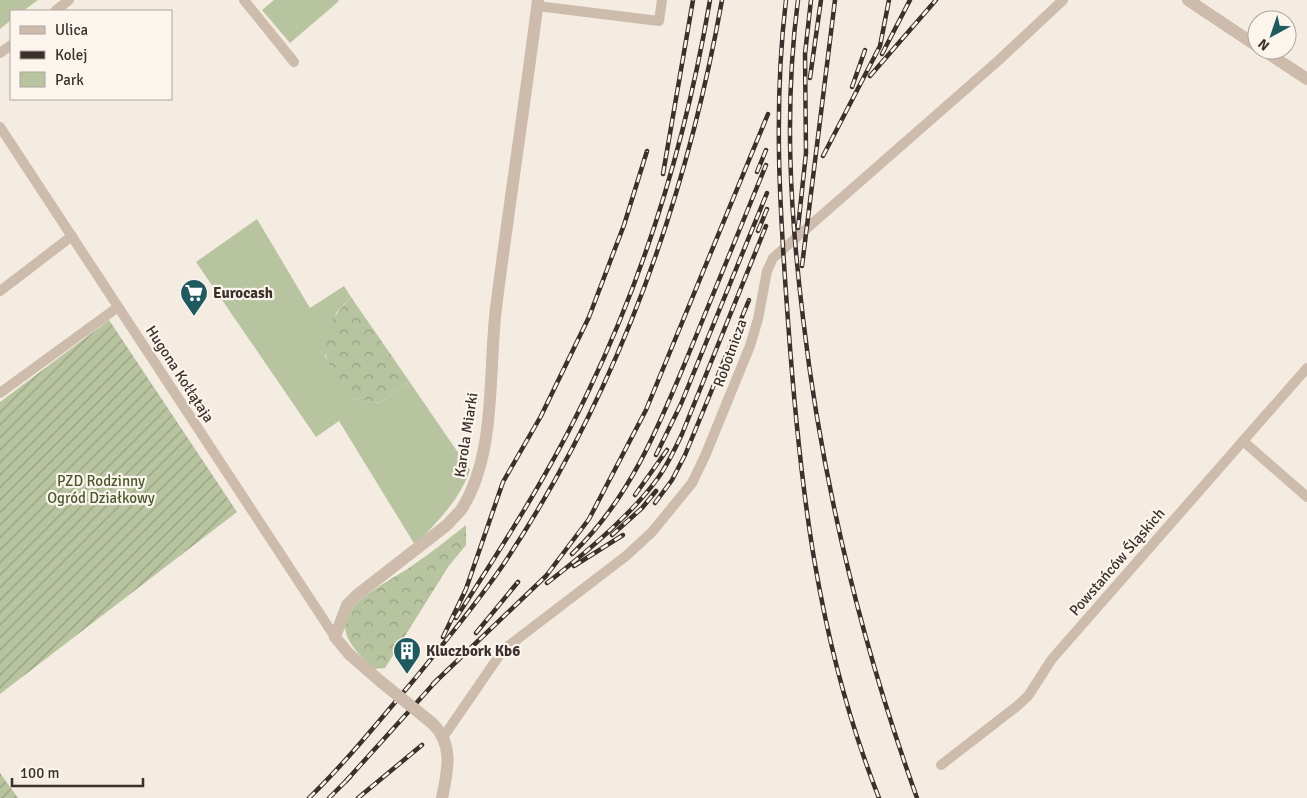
<svg xmlns="http://www.w3.org/2000/svg" width="1307" height="798" font-family="Signika,sans-serif">
<defs>
<pattern id="forest-crowns" width="20" height="18" patternUnits="userSpaceOnUse" patternTransform="scale(1.25)"><rect width="20" height="18" fill="#b8c4a0"/><path d="M2 6a3 3 0 1 1 6 0M12 15a3 3 0 1 1 6 0" fill="none" stroke="#97a083"/></pattern>
<pattern id="garden-furrows" width="10" height="10" patternUnits="userSpaceOnUse" patternTransform="scale(1.25)"><rect width="10" height="10" fill="#b8c4a0"/><path d="M-1 1l2-2M0 10L10 0M9 11l2-2" fill="none" stroke="#97a083"/></pattern>
</defs>
<rect width="100%" height="100%" fill="#f4ebe1"/>
<g fill="#b8c4a0">
<polygon points="0,0 38,0 23,11 11,11 11,20 0,29"/>
<polygon points="274,0 338,0 339,1 290,43 262,10"/>
<path d="M 257,219 L 310,308 L 344,286 L 351,297 L 336,313 L 325,356 L 354,399 L 380,403 L 409,381 L 470,470 C 459,501 438,521 415,545 L 339,421 L 316,437 L 196,262 Z"/>
</g>
<g fill="url(#forest-crowns)">
<path d="M 351,297 L 409,381 L 380,403 L 354,399 C 320,357 310,340 351,297 Z"/>
<path d="M 466,525 L 466,545 L 448,567 L 385,668 L 373,669 C 361,656 338,636 347,617 C 355,597 395,578 413,565 C 431,553 448,539 466,525 Z"/>
</g>
<g fill="url(#garden-furrows)">
<polygon points="109,320 237,512 0,694 0,402"/>
<polygon points="0,773 18,798 0,798"/>
</g>
<g fill="none" stroke-linecap="round" stroke-linejoin="round">
<g stroke="#cdbbac" stroke-width="10">
<polyline points="244,0 294,62"/>
<polyline points="537,6 659,21 662,0"/>
<polyline points="55,11 69,0"/>
<polyline points="0,53 11,45"/>
<polyline points="0,127 335,637"/>
<polyline points="0,291 72,236"/>
<polyline points="0,393 118,307"/>
<polyline points="1243,441 1307,497"/>
<polyline points="444,736 503,650 626,556 652,532 692,483 705,456 750,346 758,319 767,271 773,258 999,60 1063,0"/>
<polyline points="941,765 1016,707 1028,696 1052,659 1307,368"/>
</g>
<g stroke="#cdbbac" stroke-width="12">
<polyline points="1188,0 1257,46"/>
<polyline points="1263,50 1307,79"/>
<path d="M 380,681 L 349,654 L 335,637 L 347,605 L 357,595 L 447,525 L 461,510 C 497,454 488,373 496,308 C 509,205 525,103 538,0"/>
<path d="M 432,723 C 454,744 448,770 442,798"/>
</g>
<defs>
<g id="rail">
<path d="M 786,0 C 773,108 780,213 788,321 C 800,487 817,641 879,798"/>
<path d="M 798,0 C 784,107 790,211 803,318 C 822,482 861,642 917,798"/>
<polyline points="882,54 910,0"/>
<polyline points="870,76 936,0"/>
<polyline points="810,78 821,0"/>
<polyline points="852,87 865,50"/>
<polyline points="823,156 880,46 889,0"/>
<polyline points="757,172 766,150"/>
<polyline points="663,174 693,0"/>
<polyline points="798,228 806,153 805,54 811,0"/>
<polyline points="758,231 767,209"/>
<polyline points="802,266 835,0"/>
<polyline points="656,455 681,404 767,193"/>
<polyline points="635,495 667,450"/>
<polyline points="655,503 672,480 685,455 749,300"/>
<polyline points="612,535 642,508 656,491"/>
<path d="M 572,554 C 633,496 662,418 694,341 C 718,282 742,224 766,165"/>
<polyline points="574,566 623,535"/>
<path d="M 547,583 C 582,556 632,514 658,478 C 668,464 675,449 682,434 L 766,226"/>
<path d="M 456,618 C 503,545 551,471 588,392 C 647,269 687,135 710,0"/>
<polyline points="476,633 518,582"/>
<polyline points="443,637 466,589 503,482 541,416 589,317 624,225 647,151"/>
<polyline points="433,684 546,576 589,519 646,410 768,114"/>
<polyline points="346,781 438,679"/>
<path d="M 309,798 C 347,761 379,721 413,681 C 444,643 475,606 503,565 C 617,394 686,201 722,0"/>
<polyline points="329,798 350,777"/>
<polyline points="358,798 422,745"/>
</g>
</defs>
<use href="#rail" stroke="#3b302b" stroke-width="4.5"/>
<use href="#rail" stroke="#fbf5ee" stroke-width="2.5" stroke-dasharray="8" stroke-linecap="butt"/>
<polyline stroke="#cdbbac" stroke-width="12" points="380,681 432,723"/>
</g>
<defs>
<symbol id="supermarket-pin" viewBox="-11 -11 22 30"><path d="M0 17L-7.5 6A9.5 9.5 0 1 1 7.5 6Z" fill="#1f5a5e" stroke="#fbf5ee"/><path d="M-6-5.5h2.5l.6 2H6L4.5 2H-2.5L-4.4-4H-6ZM-1.5 3.2a1.3 1.3 0 1 0 .1 0ZM3 3.2a1.3 1.3 0 1 0 .1 0Z" fill="#fff"/></symbol>
<symbol id="building-pin" viewBox="-11 -11 22 30"><path d="M0 17L-7.5 6A9.5 9.5 0 1 1 7.5 6Z" fill="#1f5a5e" stroke="#fbf5ee"/><path d="M-4-6H4V6H1V3H-1V6H-4ZM-2.5-4.3h1.7v1.8h-1.7ZM.8-4.3h1.7v1.8H.8ZM-2.5-1h1.7V.8h-1.7ZM.8-1h1.7V.8H.8Z" fill="#fff"/></symbol>
</defs>
<g fill-rule="evenodd">
<use href="#supermarket-pin" x="178" y="277" width="32" height="43"/>
<use href="#building-pin" x="391" y="635" width="32" height="43"/>
</g>
<g text-anchor="middle" stroke-width="4.5" stroke-linejoin="round" paint-order="stroke">
<g font-size="15" font-weight="bold" fill="#3b302b" stroke="#fbf5ee" text-anchor="start">
<text x="213" y="298">Eurocash</text>
<text x="426" y="656">Kluczbork Kb6</text>
</g>
<g font-size="15" fill="#3b302b" stroke="#fbf5ee">
<text transform="translate(730 353) rotate(-70)" y="5">Robotnicza</text>
<text transform="translate(180 374) rotate(57)" y="5">Hugona Kołłątaja</text>
<text transform="translate(466 435) rotate(-81)" y="5">Karola Miarki</text>
<text transform="translate(1117 562) rotate(-49)" y="5">Powstańców Śląskich</text>
</g>
<g font-size="15" fill="#4a5a2e" stroke="#fbf5ee">
<text x="101" y="486">PZD Rodzinny<tspan x="101" dy="17">Ogród Działkowy</tspan></text>
</g>
</g>
<rect x="10" y="10" width="162" height="90" fill="#fbf5ee" stroke="#aea6a0"/>
<rect x="20" y="26" width="25" height="8" fill="#cdbbac" stroke="#aea6a0"/>
<text x="55" y="35" font-size="15" fill="#3b302b">Ulica</text>
<rect x="20" y="51" width="25" height="8" fill="#3b302b" stroke="#aea6a0"/>
<text x="55" y="60" font-size="15" fill="#3b302b">Kolej</text>
<rect x="20" y="72" width="25" height="15" fill="#b8c4a0" stroke="#aea6a0"/>
<text x="55" y="85" font-size="15" fill="#3b302b">Park</text>
<g transform="translate(1272 35) rotate(220)"><circle r="24" fill="#fbf5ee" stroke="#aea6a0"/>
<path d="M0-4L9 19L0 12L-9 19Z" fill="#1f5a5e"/>
<text y="-8" font-size="14" font-weight="bold" text-anchor="middle" fill="#3b302b">N</text>
</g>
<path d="M12 778v8h131v-8" fill="none" stroke="#3b302b" stroke-width="2.5"/>
<text x="20" y="778" font-size="15" fill="#3b302b" stroke="#fbf5ee" stroke-width="4" paint-order="stroke">100 m</text>
</svg>
